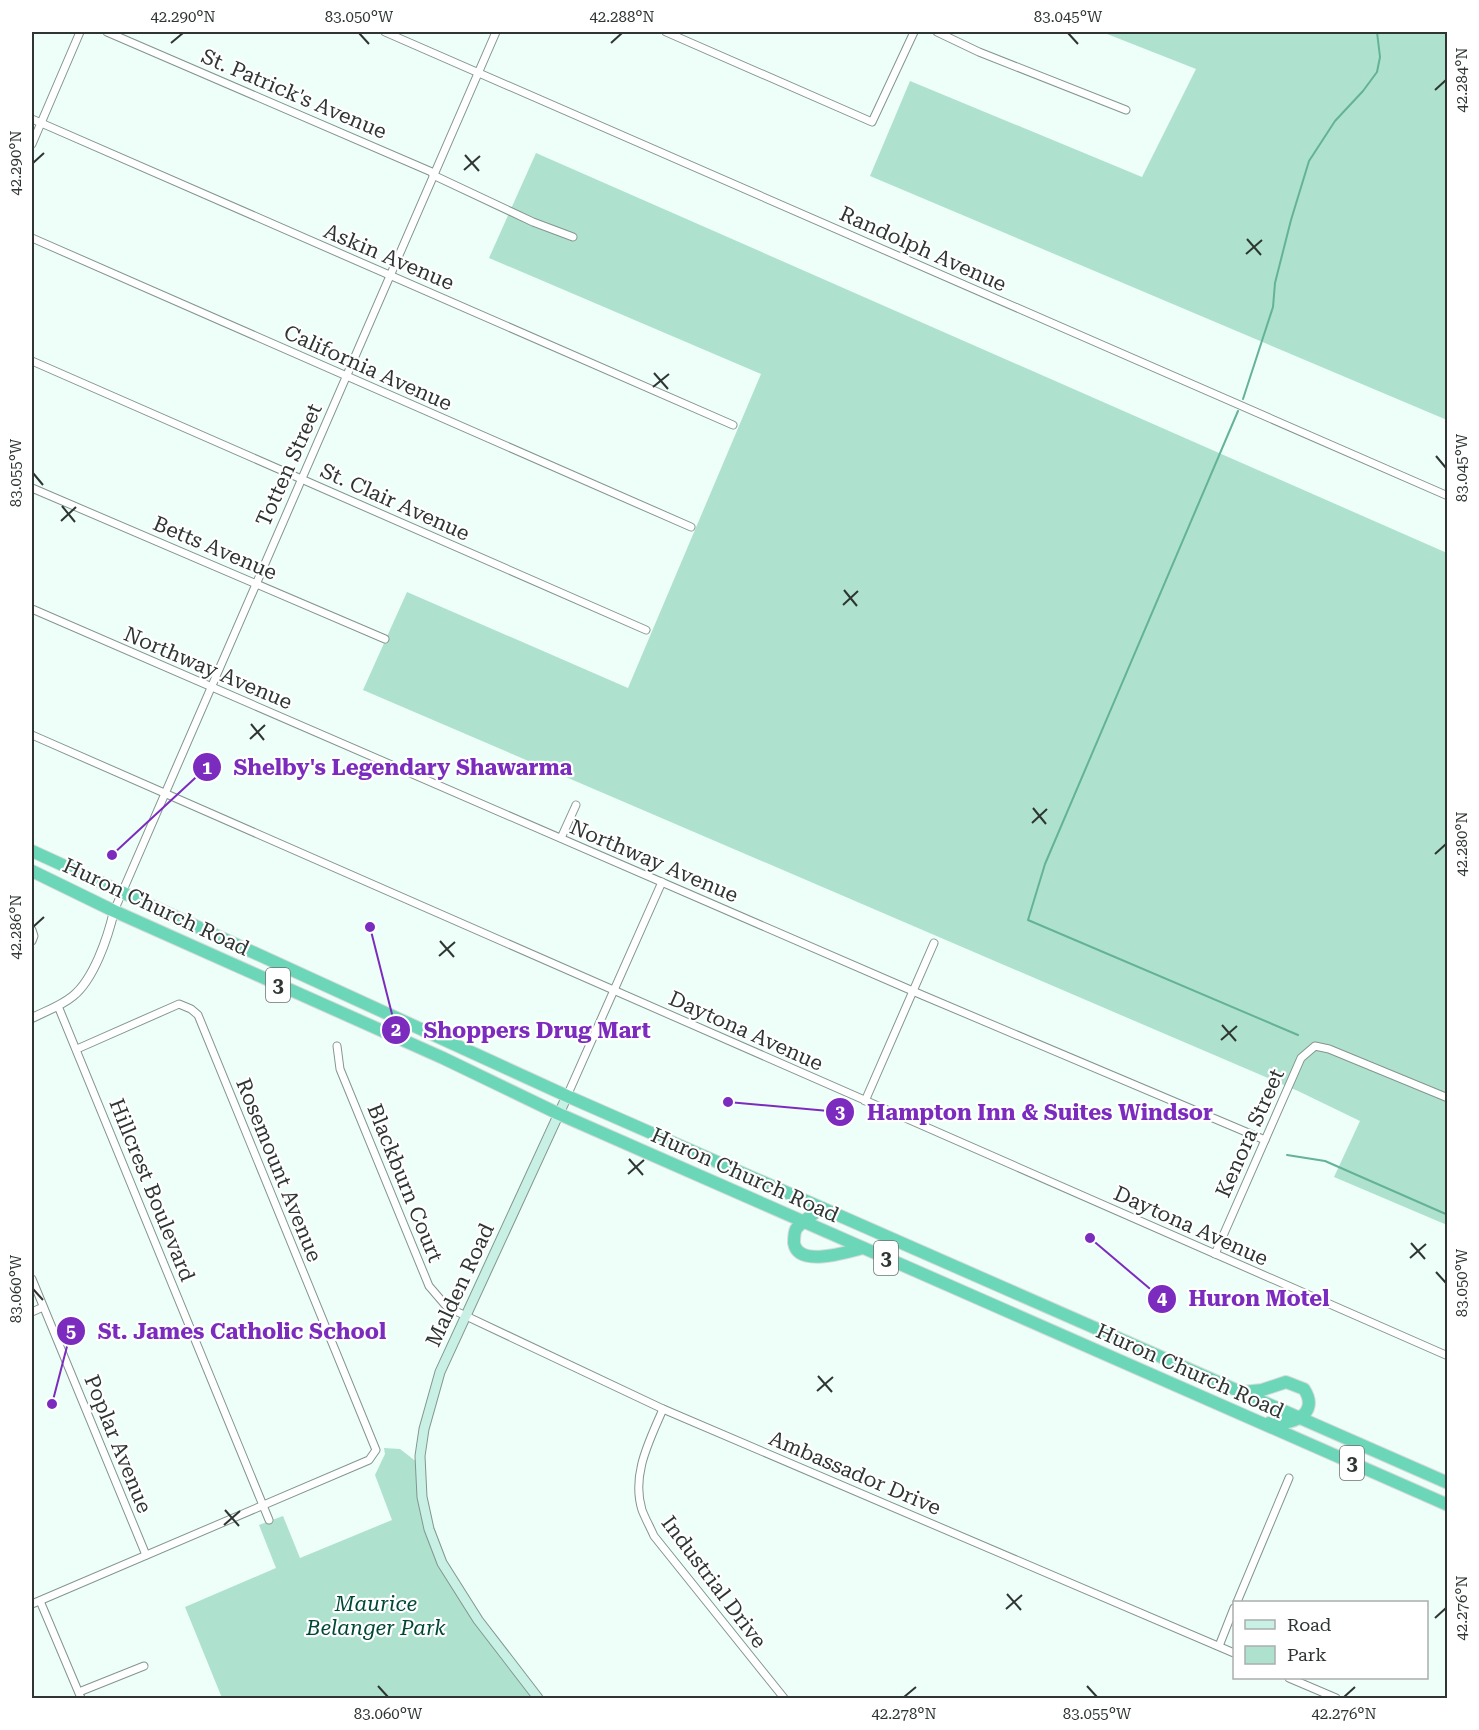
<svg xmlns="http://www.w3.org/2000/svg" width="1479" height="1730" font-family="'Roboto Serif',serif">
<rect width="100%" height="100%" fill="#eefef8"/>
<g fill="#aee2ce">
<polygon points="1102,32 1447,32 1447,420 870,176 910,81 1142,177 1196,69"/>
<polygon points="536,153 1447,553 1447,1225 1334,1177 1360,1121 1298,1091 363,690 407,592 628,688 761,374 489,258"/>
<polygon points="384,1448 400,1449 422,1466 424,1507 452,1586 537,1698 222,1698 185,1607 276,1568 259,1525 283,1516 300,1558 392,1520 375,1475 385,1454"/>
</g>
<g fill="none" stroke-linecap="round" stroke-linejoin="round">
<g stroke="#64b298" stroke-width="2">
<polyline points="1243,399 1273,307 1275,283 1291,220 1309,161 1335,121 1363,91 1377,72 1380,57 1377,32"/>
<polyline points="1238,411 1045,864 1028,920 1298,1035"/>
<polyline points="1287,1155 1325,1161 1448,1215"/>
</g>
<defs>
<g id="minor">
<polyline points="107,32 434,173"/>
<polyline points="385,32 1448,496"/>
<polyline points="666,32 872,122 914,32"/>
<polyline points="937,32 979,52 1126,110"/>
<polyline points="32,119 733,425"/>
<polyline points="32,144 80,32"/>
<polyline points="433,175 533,222 573,237"/>
<polyline points="32,238 691,527"/>
<polyline points="32,361 646,630"/>
<polyline points="32,488 385,639"/>
<polyline points="32,609 922,995 1265,1140"/>
<polyline points="32,735 1448,1356"/>
<polyline points="561,838 576,805"/>
<polyline points="114,911 496,32"/>
<polyline points="32,930 34,936 32,941"/>
<polyline points="58,1006 269,1520"/>
<polyline points="337,1046 340,1069 429,1286 447,1307 663,1409 1234,1653"/>
<polyline points="567,1096 662,882"/>
<polyline points="865,1101 934,943"/>
<polyline points="1215,1254 1301,1058 1315,1046 1329,1049 1448,1098"/>
<polyline points="32,1279 146,1555"/>
<polyline points="32,1312 43,1307"/>
<path d="M 663,1409 C 650,1440 631,1474 642,1510 C 645,1518 650,1527 654,1536 L 784,1698"/>
<polyline points="40,1601 81,1698"/>
<polyline points="1237,1602 1289,1478"/>
<polyline points="32,1604 369,1460 376,1450 198,1015 191,1009 179,1004 77,1049"/>
<polyline points="1219,1646 1234,1608"/>
<polyline points="1289,1678 1336,1698"/>
<polyline points="79,1692 144,1666"/>
</g>
<path id="tertiary" d="M 32,1018 C 46,1011 61,1006 73,996 C 94,979 108,937 114,911"/>
<polyline id="secondary" points="538,1698 478,1620 442,1563 429,1529 422,1497 420,1456 424,1429 440,1372 567,1096"/>
<g id="trunk">
<polyline points="32,851 567,1096 1448,1483"/>
<polyline points="32,871 114,911 443,1058 559,1114 1448,1505"/>
<path d="M 822,1208 C 814,1214 802,1221 796,1229 C 794,1233 794,1239 794,1243 C 798,1268 847,1252 863,1248"/>
<path d="M 1243,1392 L 1262,1390 L 1286,1382 L 1304,1389 C 1321,1415 1290,1426 1269,1423"/>
</g>
</defs>
<use href="#minor" stroke="#83968e" stroke-width="9"/>
<use href="#tertiary" stroke="#83968e" stroke-width="10"/>
<use href="#secondary" stroke="#83968e" stroke-width="11"/>
<use href="#trunk" stroke="#d9dbda" stroke-width="14"/>
<use href="#minor" stroke="#fff" stroke-width="7"/>
<use href="#tertiary" stroke="#fff" stroke-width="8"/>
<use href="#secondary" stroke="#c8f0e5" stroke-width="9"/>
<use href="#trunk" stroke="#6cd7b8" stroke-width="12"/>
</g>
<path fill="none" stroke="#2e3532" stroke-width="2" d="M 359,33 L 369,44M 1068,33 L 1078,44M 171,43 L 183,33M 611,43 L 622,33M 1435,90 L 1446,80M 465,155 L 479,171M 33,163 L 44,153M 464,170 L 480,156M 1247,239 L 1261,255M 1246,254 L 1262,240M 654,373 L 668,389M 653,387 L 669,374M 1436,456 L 1446,468M 33,473 L 43,485M 62,506 L 75,522M 61,521 L 76,507M 844,590 L 857,606M 843,605 L 858,591M 251,724 L 264,740M 250,739 L 265,725M 1033,808 L 1046,824M 1032,823 L 1047,809M 1435,854 L 1446,844M 33,927 L 44,917M 440,941 L 454,957M 439,956 L 455,942M 1222,1025 L 1236,1041M 1221,1040 L 1237,1026M 629,1159 L 643,1175M 628,1174 L 644,1160M 1411,1243 L 1425,1259M 1410,1258 L 1426,1244M 1436,1272 L 1446,1283M 33,1289 L 43,1300M 818,1376 L 832,1392M 817,1391 L 833,1377M 225,1510 L 239,1526M 224,1525 L 240,1511M 1007,1594 L 1021,1610M 1006,1609 L 1022,1595M 1435,1618 L 1446,1608M 378,1686 L 388,1697M 1087,1686 L 1097,1697M 904,1697 L 916,1687M 1344,1697 L 1355,1687"/>
<g text-anchor="middle" stroke-width="4.5" stroke-linejoin="round" paint-order="stroke">
<g fill="#fff" stroke="#6d7270" stroke-width="1.5">
<rect x="266" y="968" width="24" height="34" rx="4.5"/>
<rect x="874" y="1241" width="24" height="34" rx="4.5"/>
<rect x="1340" y="1446" width="24" height="34" rx="4.5"/>
</g>
<g font-size="20" font-weight="bold" fill="#2e3532">
<text x="278" y="992">3</text>
<text x="886" y="1265">3</text>
<text x="1352" y="1470">3</text>
</g>
<g font-size="21" fill="#2e3532" stroke="#fff">
<text transform="translate(294 94) rotate(23)" y="7">St. Patrick's Avenue</text>
<text transform="translate(923 249) rotate(24)" y="7">Randolph Avenue</text>
<text transform="translate(389 257) rotate(23)" y="7">Askin Avenue</text>
<text transform="translate(368 368) rotate(24)" y="7">California Avenue</text>
<text transform="translate(289 465) rotate(-66)" y="7">Totten Street</text>
<text transform="translate(395 502) rotate(24)" y="7">St. Clair Avenue</text>
<text transform="translate(215 548) rotate(23)" y="7">Betts Avenue</text>
<text transform="translate(208 668) rotate(23)" y="7">Northway Avenue</text>
<text transform="translate(654 861) rotate(23)" y="7">Northway Avenue</text>
<text transform="translate(156 907) rotate(25)" y="7">Huron Church Road</text>
<text transform="translate(746 1031) rotate(24)" y="7">Daytona Avenue</text>
<text transform="translate(1250 1133) rotate(-66)" y="7">Kenora Street</text>
<text transform="translate(279 1170) rotate(68)" y="7">Rosemount Avenue</text>
<text transform="translate(745 1175) rotate(24)" y="7">Huron Church Road</text>
<text transform="translate(405 1183) rotate(68)" y="7">Blackburn Court</text>
<text transform="translate(152 1190) rotate(68)" y="7">Hillcrest Boulevard</text>
<text transform="translate(1191 1226) rotate(24)" y="7">Daytona Avenue</text>
<text transform="translate(460 1285) rotate(-65)" y="7">Malden Road</text>
<text transform="translate(1190 1371) rotate(24)" y="7">Huron Church Road</text>
<text transform="translate(118 1444) rotate(68)" y="7">Poplar Avenue</text>
<text transform="translate(855 1473) rotate(23)" y="7">Ambassador Drive</text>
<text transform="translate(714 1582) rotate(53)" y="7">Industrial Drive</text>
</g>
<g font-size="21" font-style="italic" fill="#004836" stroke="#fff">
<text x="376" y="1611">Maurice<tspan x="376" dy="24">Belanger Park</tspan></text>
</g>
</g>
<path fill="none" stroke="#7b2cbf" stroke-width="2" d="M112 855L207 767M370 927L396 1030M728 1102L840 1112M1090 1238L1162 1299M52 1404L71 1331"/>
<g fill="#7b2cbf" stroke="#fff" stroke-width="2">
<circle cx="112" cy="855" r="6"/>
<circle cx="370" cy="927" r="6"/>
<circle cx="728" cy="1102" r="6"/>
<circle cx="1090" cy="1238" r="6"/>
<circle cx="52" cy="1404" r="6"/>
<circle cx="207" cy="767" r="15"/>
<circle cx="396" cy="1030" r="15"/>
<circle cx="840" cy="1112" r="15"/>
<circle cx="1162" cy="1299" r="15"/>
<circle cx="71" cy="1331" r="15"/>
</g>
<g font-size="18" text-anchor="middle" font-weight="bold" fill="#fff">
<text x="207" y="774">1</text>
<text x="396" y="1036">2</text>
<text x="840" y="1118">3</text>
<text x="1162" y="1305">4</text>
<text x="71" y="1337">5</text>
</g>
<g font-size="22" text-anchor="middle" font-weight="bold" fill="#7b2cbf" stroke="#fff" stroke-width="4.5" stroke-linejoin="round" paint-order="stroke">
<text x="403" y="775">Shelby's Legendary Shawarma</text>
<text x="537" y="1038">Shoppers Drug Mart</text>
<text x="1040" y="1120">Hampton Inn &amp; Suites Windsor</text>
<text x="1259" y="1306">Huron Motel</text>
<text x="242" y="1339">St. James Catholic School</text>
</g>
<rect width="1479" height="1730" fill="none" stroke="#ffffff" stroke-width="66"/>
<rect x="1233" y="1601" width="195" height="78" fill="#ffffff" stroke="#abaead" stroke-width="1.5"/>
<rect x="1245" y="1620" width="30" height="9" fill="#c8f0e5" stroke="#abaead" stroke-width="1.5"/>
<text x="1287" y="1631" font-size="18" fill="#2e3532">Road</text>
<rect x="1245" y="1646" width="30" height="18" fill="#aee2ce" stroke="#abaead" stroke-width="1.5"/>
<text x="1287" y="1661" font-size="18" fill="#2e3532">Park</text>
<rect x="33" y="33" width="1413" height="1664" fill="none" stroke="#2e3532" stroke-width="2"/>
<g font-size="15" text-anchor="middle" fill="#2e3532">
<text x="183" y="22">42.290°N</text>
<text x="359" y="22">83.050°W</text>
<text x="622" y="22">42.288°N</text>
<text x="1068" y="22">83.045°W</text>
<text transform="translate(1462 80) rotate(-90)" y="5">42.284°N</text>
<text transform="translate(16 163) rotate(-90)" y="5">42.290°N</text>
<text transform="translate(1462 468) rotate(-90)" y="5">83.045°W</text>
<text transform="translate(16 473) rotate(-90)" y="5">83.055°W</text>
<text transform="translate(1462 844) rotate(-90)" y="5">42.280°N</text>
<text transform="translate(16 927) rotate(-90)" y="5">42.286°N</text>
<text transform="translate(1462 1283) rotate(-90)" y="5">83.050°W</text>
<text transform="translate(16 1289) rotate(-90)" y="5">83.060°W</text>
<text transform="translate(1462 1608) rotate(-90)" y="5">42.276°N</text>
<text x="388" y="1719">83.060°W</text>
<text x="904" y="1719">42.278°N</text>
<text x="1097" y="1719">83.055°W</text>
<text x="1344" y="1719">42.276°N</text>
</g>
</svg>
